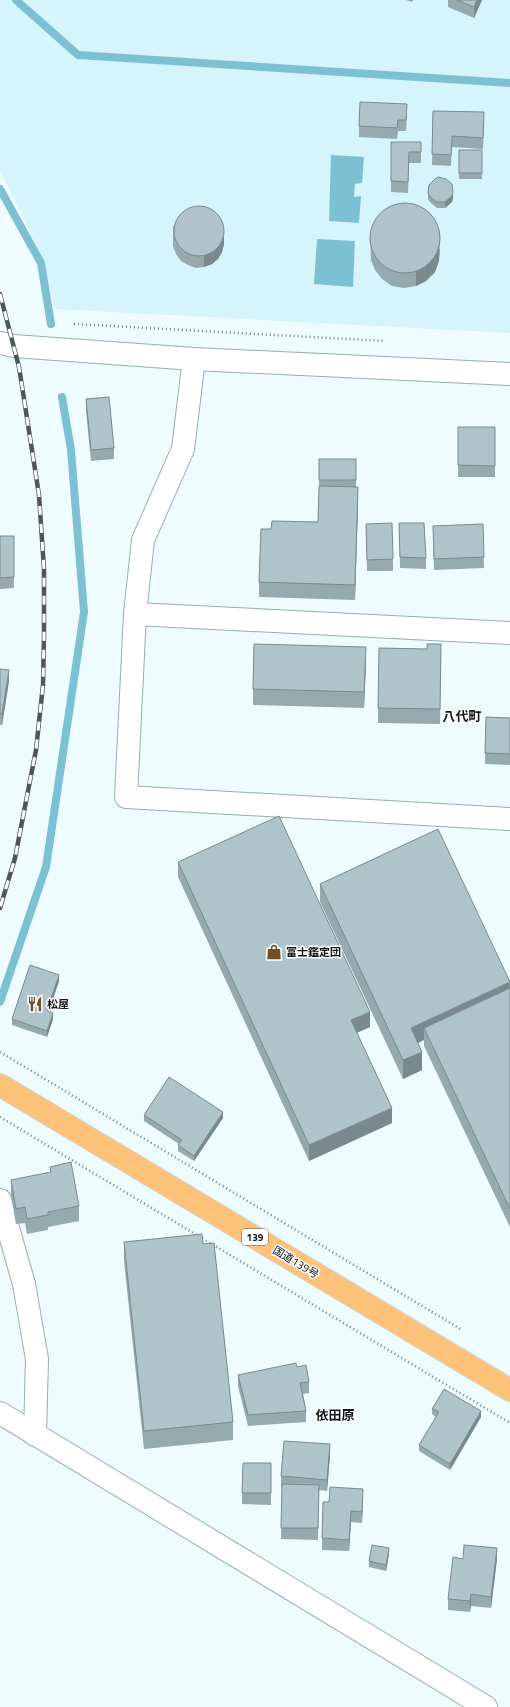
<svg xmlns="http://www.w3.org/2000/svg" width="510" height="1707" font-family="'Titillium Web','Noto Sans JP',sans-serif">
<rect width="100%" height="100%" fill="#eefbff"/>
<polygon fill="#d5f4fc" points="0,0 510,0 510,333 55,309 41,256 0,170"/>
<g fill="#7cc1d3">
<polygon points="331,155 364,157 362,183 355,184 354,197 361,196 359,223 329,221"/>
<polygon points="317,239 355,241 353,287 314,284"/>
</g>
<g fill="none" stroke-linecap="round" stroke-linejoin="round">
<g stroke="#7cc1d3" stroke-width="8">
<polyline points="16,0 78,55 510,83"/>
<polyline points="0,189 41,263 51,324"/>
<polyline points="0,1002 46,867 84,612 71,450 62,397"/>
</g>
<defs>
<g id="minor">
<polyline points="194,359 183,449 143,540 135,614 126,797 510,819"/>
<polyline points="135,614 510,633"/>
<polyline points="0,1200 24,1284 37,1359 35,1435"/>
<polyline points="0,1413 486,1707"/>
</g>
<polyline id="tertiary" points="0,343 14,346 194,359 510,374"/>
<polyline id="trunk" points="0,1085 510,1390"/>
</defs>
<use href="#minor" stroke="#98adb2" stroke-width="24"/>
<use href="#tertiary" stroke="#98adb2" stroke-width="24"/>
<use href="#trunk" stroke="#d4d5d6" stroke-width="24"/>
<g stroke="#747e81" stroke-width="2.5" stroke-dasharray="1 3" stroke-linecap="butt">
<polyline points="74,324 385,341"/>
<polyline points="0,1052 462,1330"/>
<polyline points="0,1117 510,1423"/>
</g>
<use href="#minor" stroke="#fff" stroke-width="22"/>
<use href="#tertiary" stroke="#fff" stroke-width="22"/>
<use href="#trunk" stroke="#fcc27a" stroke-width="22"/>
<defs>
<polyline id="rail" points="0,294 19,367 39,495 44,569 44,637 43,685 36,750 15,858 0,908"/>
</defs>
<use href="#rail" stroke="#4d5659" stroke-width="4.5"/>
<use href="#rail" stroke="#fff" stroke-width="3" stroke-dasharray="9" stroke-linecap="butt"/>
</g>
<g fill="#96a9ae">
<polygon points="406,0 413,0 412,2"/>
<polygon points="448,0 482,0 474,18 448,7"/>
<polygon points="433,111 484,123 483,149 452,147 451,166 432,165"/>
<polygon points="407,115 406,131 398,131 397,139 359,137 359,126"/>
<polygon points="391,142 421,142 421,163 409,163 408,193 391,192"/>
<rect x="459" y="150" width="23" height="29"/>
<polygon points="428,193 453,198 452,202 445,208 437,208 430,202 428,199"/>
<polygon points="173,226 224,244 222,252 218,259 212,264 204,267 196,268 188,265 181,261 176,254 173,246"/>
<polygon points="370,234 440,249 439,261 435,272 426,281 416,286 404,288 392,286 382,279 375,270 371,260"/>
<polygon points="86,399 114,448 114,459 91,461 86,411"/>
<rect x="458" y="427" width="37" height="50"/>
<polygon points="319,459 356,459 356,487 358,502 355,600 259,597 259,582 271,529 318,522 319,491"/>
<polygon points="399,523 426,558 426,569 400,568"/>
<polygon points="366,524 393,559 393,571 367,571"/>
<polygon points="483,524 484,568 434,570 433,526"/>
<polygon points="0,536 14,536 14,588 0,589"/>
<polygon points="441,644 440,724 378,723 378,708 427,649"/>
<polygon points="366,663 364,708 253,705 253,689"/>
<polygon points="0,669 9,681 2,725 0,725"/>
<polygon points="486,717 510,718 510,765 485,764"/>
<polygon points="178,862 370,1027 357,1033 392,1123 309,1161 178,877"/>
<polygon points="320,884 510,982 510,1227 424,1046 424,1040 418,1043 422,1070 403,1079 320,902"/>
<polygon points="59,981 49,1011 53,1019 47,1037 12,1025 12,1019"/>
<polygon points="144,1115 223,1118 194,1161 178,1151 178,1145 179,1144 144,1121"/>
<polygon points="50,1167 79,1206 79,1221 48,1227 48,1230 27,1234 25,1223 16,1224 11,1196 11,1180 50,1173"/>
<polygon points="124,1242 203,1244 233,1422 233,1440 144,1449 124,1261"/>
<polygon points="297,1367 309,1382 309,1393 303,1394 306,1411 306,1422 248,1426 238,1386 238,1375"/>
<polygon points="432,1409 481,1417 450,1470 419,1451 419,1445 436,1417 432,1414"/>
<polygon points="330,1456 327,1491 319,1490 318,1540 281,1539 282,1488 281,1487 281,1476"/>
<polygon points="243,1463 271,1463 271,1505 242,1504"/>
<polygon points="363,1500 362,1523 351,1522 349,1551 322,1550 322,1538 329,1502"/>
<polygon points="389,1554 386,1571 369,1567 369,1561"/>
<polygon points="463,1559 497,1559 491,1608 471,1606 470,1612 448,1610 448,1599"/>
</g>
<g fill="#7a898d">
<polygon points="477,0 482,0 474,18 474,7"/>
<polygon points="453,192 453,198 452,202 445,208 445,202"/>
<polygon points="224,233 224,244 222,252 218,259 212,264 204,267 204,256"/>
<polygon points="440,234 439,261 435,272 426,281 416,286 416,271"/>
<polygon points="358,487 358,502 355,600 355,585"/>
<polygon points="366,647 366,663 364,708 364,692"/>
<polygon points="9,670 9,681 2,725 2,714"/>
<polygon points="59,975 59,981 47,1016 47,1010"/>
<polygon points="510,982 510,1001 424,1028 424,1040 411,1046 411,1028"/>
<polygon points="370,1012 370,1027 351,1035 351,1020"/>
<polygon points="53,1013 53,1019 47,1037 47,1031"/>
<polygon points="422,1052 422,1070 403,1079 403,1060"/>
<polygon points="392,1108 392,1123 309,1161 309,1145"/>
<polygon points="223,1112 223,1118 194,1161 194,1156"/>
<polygon points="481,1411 481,1417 450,1470 450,1464"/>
<polygon points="330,1444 330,1456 327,1491 327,1480"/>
<polygon points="363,1489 363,1500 362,1523 362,1512"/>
<polygon points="351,1511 351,1522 349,1551 349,1540"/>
<polygon points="389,1548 389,1554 386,1571 386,1565"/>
<polygon points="497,1548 497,1559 491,1608 491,1597"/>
<polygon points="471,1594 471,1606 470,1612 470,1601"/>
</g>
<g fill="#afc4ca" stroke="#7a898d">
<polygon points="457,0 477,0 474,7"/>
<polygon points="360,102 407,104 406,120 398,120 397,128 359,126"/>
<polygon points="433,111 484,112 483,138 452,136 451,155 432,154"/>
<polygon points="391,142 421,142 421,152 409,152 408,182 391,181"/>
<rect x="459" y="150" width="23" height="23"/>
<polygon points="438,177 446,179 452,184 453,192 452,196 445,202 437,202 430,197 428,193 429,185 435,179"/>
<circle cx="405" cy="238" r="35"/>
<circle cx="199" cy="231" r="25"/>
<polygon points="109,397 114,448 91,450 86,399"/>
<polygon points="458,427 495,427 495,466 458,465"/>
<rect x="319" y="459" width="37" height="21"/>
<polygon points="319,486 358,487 355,585 259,582 261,529 271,529 272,521 318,522"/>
<polygon points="392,523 393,559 367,560 366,524"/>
<polygon points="399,523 424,523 426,558 400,557"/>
<polygon points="483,524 484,557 434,559 433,526"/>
<polygon points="0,536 14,536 14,577 0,578"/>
<polygon points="254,644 366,647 364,692 253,689"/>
<polygon points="427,644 441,644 440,709 378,708 379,648 427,649"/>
<polygon points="0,669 9,670 2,714 0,714"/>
<polygon points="486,717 510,718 510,754 485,753"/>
<polygon points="279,816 370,1012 351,1020 392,1108 309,1145 178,862"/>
<polygon points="438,829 510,982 411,1028 422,1052 403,1060 320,884"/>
<polygon points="30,965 59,975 47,1010 53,1013 47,1031 12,1019"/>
<polygon points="510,988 510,1209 424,1028"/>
<polygon points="169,1077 223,1112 194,1156 178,1145 182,1140 144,1115"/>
<polygon points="71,1162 79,1206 48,1212 48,1215 27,1219 25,1207 16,1209 11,1180 51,1172 50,1167"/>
<polygon points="202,1234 203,1244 214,1243 233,1422 144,1431 124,1242"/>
<polygon points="296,1363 297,1367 306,1365 309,1382 300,1383 306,1411 248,1415 238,1375"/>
<polygon points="444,1389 481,1411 450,1464 419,1445 439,1412 432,1409"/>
<polygon points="284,1441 330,1444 327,1480 281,1476"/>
<polygon points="243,1463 271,1463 271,1493 242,1493"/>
<polygon points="282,1484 319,1485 318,1528 281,1528"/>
<polygon points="330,1487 363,1489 362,1512 351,1511 349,1540 322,1538 323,1502 329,1502"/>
<polygon points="372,1545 389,1548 386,1565 369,1561"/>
<polygon points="464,1545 497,1548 491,1597 471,1594 470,1601 448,1599 453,1557 463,1559"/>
</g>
<defs>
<symbol id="shop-bare" viewBox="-9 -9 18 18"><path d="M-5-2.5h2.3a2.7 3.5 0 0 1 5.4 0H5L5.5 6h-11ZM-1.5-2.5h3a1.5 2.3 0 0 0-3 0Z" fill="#715027" stroke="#fff" stroke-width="2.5" paint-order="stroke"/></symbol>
<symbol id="restaurant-bare" viewBox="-9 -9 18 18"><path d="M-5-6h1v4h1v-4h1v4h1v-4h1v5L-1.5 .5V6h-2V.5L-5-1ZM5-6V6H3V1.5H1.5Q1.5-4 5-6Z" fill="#715027" stroke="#fff" stroke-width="2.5" paint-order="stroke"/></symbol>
</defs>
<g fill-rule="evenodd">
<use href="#shop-bare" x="263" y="941" width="22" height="22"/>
<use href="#restaurant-bare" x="24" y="993" width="22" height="22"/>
</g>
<g text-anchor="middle" stroke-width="3" stroke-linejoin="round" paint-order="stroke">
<rect fill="#fff" stroke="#575d5e" stroke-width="1" x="242" y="1229" width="26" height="16" rx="3"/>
<g font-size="10" font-weight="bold" fill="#0f1719">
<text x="255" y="1241">139</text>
</g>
<g font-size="11" font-weight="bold" fill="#0f1719" stroke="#fff" text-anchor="start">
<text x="286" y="956">富士鑑定団</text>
<text x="47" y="1008">松屋</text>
</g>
<g font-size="11" fill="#0f1719" stroke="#fff">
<text transform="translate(296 1262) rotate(31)" y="4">国道139号</text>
</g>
<g font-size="13" font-weight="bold" fill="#0f1719" stroke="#fff">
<text x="462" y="721">八代町</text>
<text x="335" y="1420">依田原</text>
</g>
</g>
</svg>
